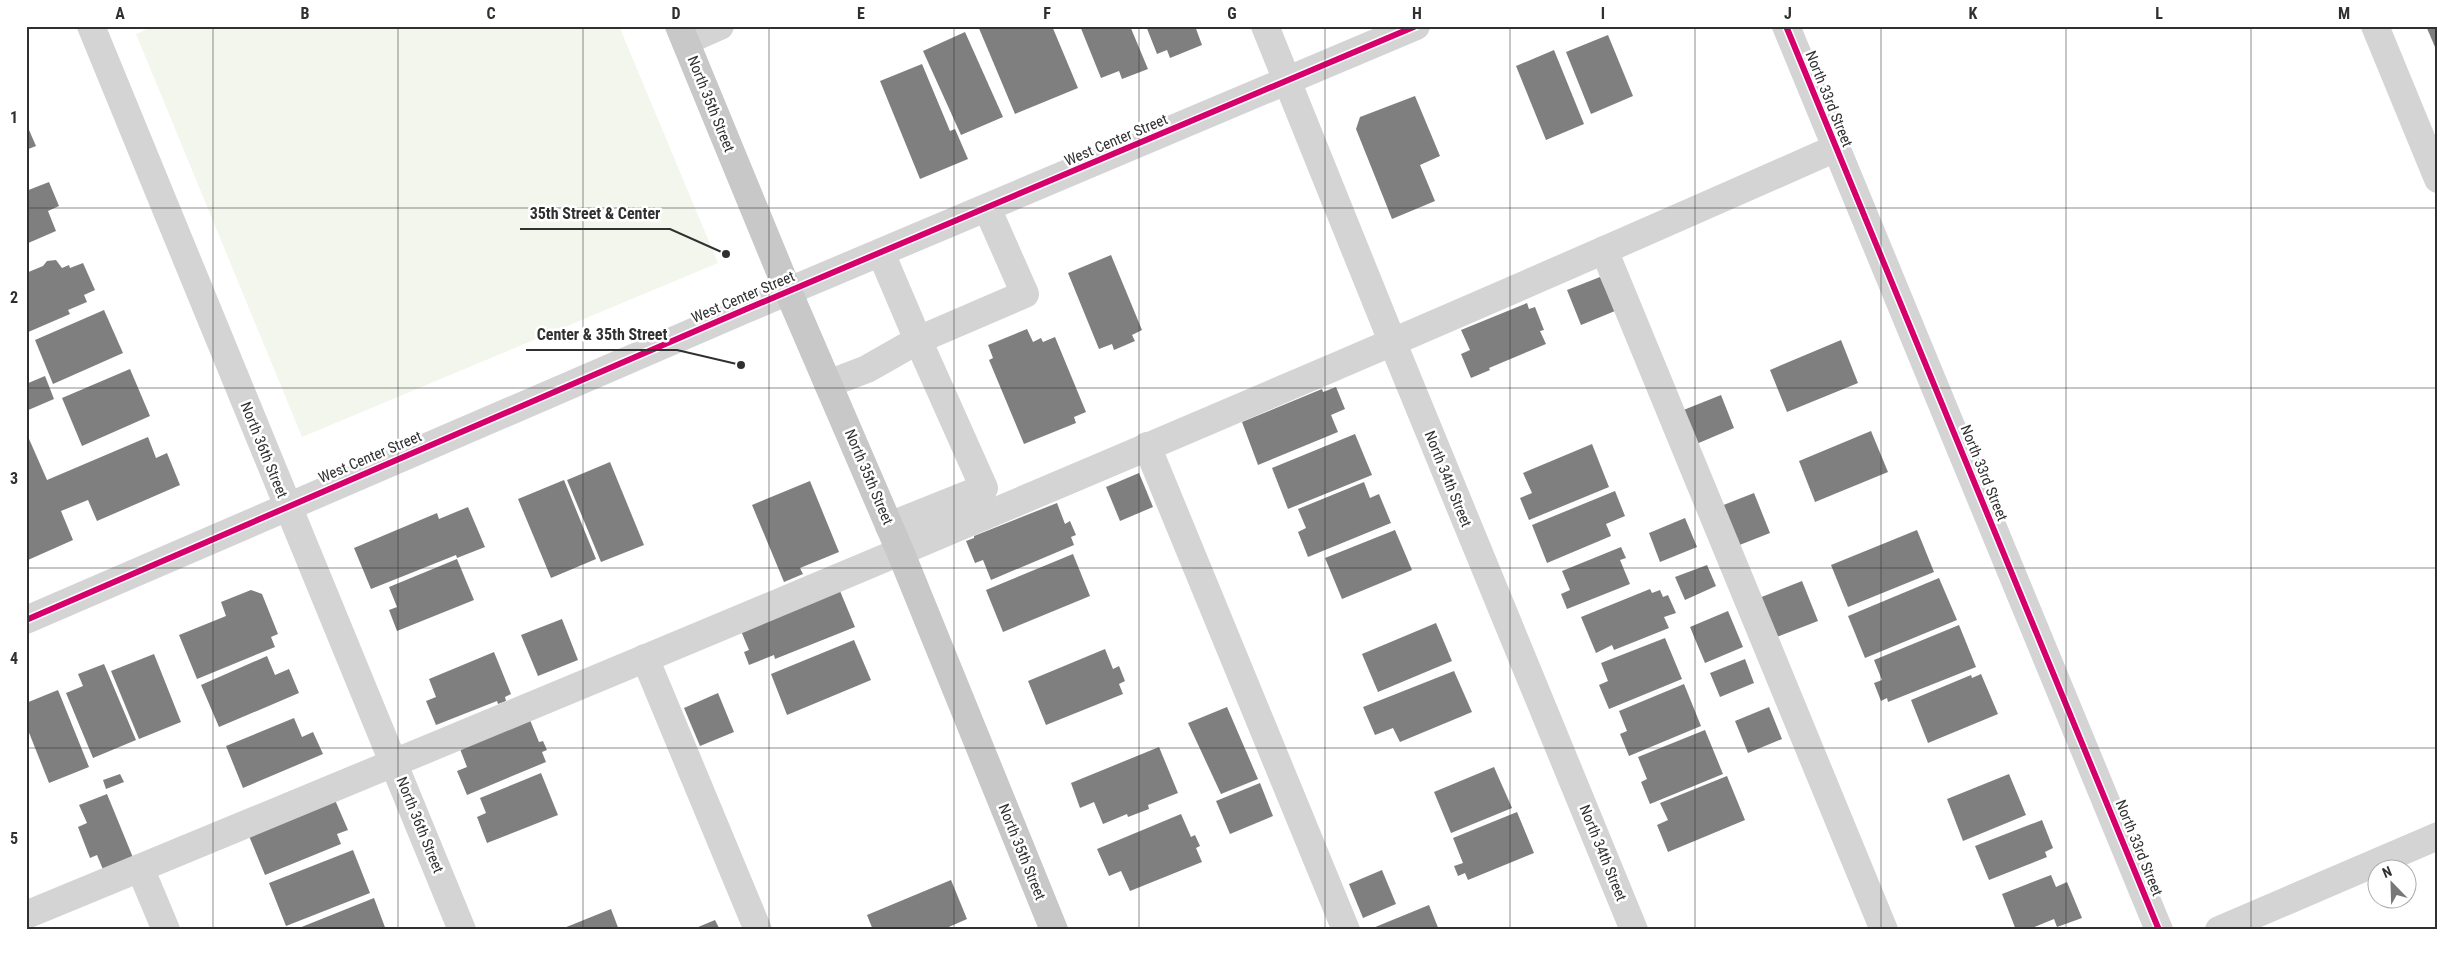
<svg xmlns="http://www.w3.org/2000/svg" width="2464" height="956" font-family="'Roboto Condensed',sans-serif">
<rect width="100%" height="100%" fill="#fff"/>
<polygon fill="#f3f6ed" points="154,26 619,26 718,263 302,437 136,34"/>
<g fill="#7f7f7f">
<polygon points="978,26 1052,26 1078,88 1015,114"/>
<polygon points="1080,26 1130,26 1148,69 1122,79 1119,71 1101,78"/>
<polygon points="1146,26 1195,26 1202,45 1170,58 1167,50 1157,54"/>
<polygon points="2426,26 2438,26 2438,54"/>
<polygon points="965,32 1003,117 961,135 923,51"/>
<polygon points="1608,35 1633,96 1591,114 1566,52"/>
<polygon points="1554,50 1584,124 1546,140 1516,66"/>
<polygon points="922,64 950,131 955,129 968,159 920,179 880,81"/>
<polygon points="1415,96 1440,156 1420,165 1435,201 1392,219 1356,129 1360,117"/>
<polygon points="26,123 36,146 26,150"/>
<polygon points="49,182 59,206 48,211 56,231 26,244 26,191"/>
<polygon points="1111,255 1142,330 1132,335 1135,341 1114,350 1112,344 1099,349 1068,273"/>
<polygon points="56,260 62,268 69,265 70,268 83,263 95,290 84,295 87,302 68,310 70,314 26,333 26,273 43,266 47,261"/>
<polygon points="1600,277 1615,311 1581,325 1567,290"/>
<polygon points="1527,303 1529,309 1535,307 1544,330 1540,331 1546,344 1489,368 1490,370 1471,378 1461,354 1470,350 1461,330"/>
<polygon points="104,310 123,353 53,384 35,340"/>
<polygon points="1027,329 1033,342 1041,338 1043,342 1055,337 1086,412 1074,417 1076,423 1024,444 989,360 993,358 988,345"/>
<polygon points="1841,340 1858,383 1787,412 1770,370"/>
<polygon points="130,369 150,416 82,446 62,398"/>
<polygon points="45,376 54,399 26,411 26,384"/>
<polygon points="1336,387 1345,409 1331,415 1338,432 1258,465 1242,422 1322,389 1323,392"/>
<polygon points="1721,395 1734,428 1694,445 1681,411"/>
<polygon points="1871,431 1888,472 1815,502 1799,461"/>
<polygon points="26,432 47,480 148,437 156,458 167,453 180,485 97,521 88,500 61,511 73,540 28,560 26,555"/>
<polygon points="1355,434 1372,475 1288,509 1272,468"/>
<polygon points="1592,444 1609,487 1529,520 1520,498 1532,493 1523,473"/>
<polygon points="610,462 644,545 601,562 567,480"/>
<polygon points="1139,473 1153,507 1120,521 1106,487"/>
<polygon points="564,480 596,559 551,578 518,499"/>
<polygon points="810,481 839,552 800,568 803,574 784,582 752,505"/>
<polygon points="1364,482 1370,498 1379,494 1391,523 1308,557 1298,532 1306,528 1298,509"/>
<polygon points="1615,491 1625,516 1606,524 1611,536 1547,563 1532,525"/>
<polygon points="1754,493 1770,533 1737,546 1721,506"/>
<polygon points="1057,503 1065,524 1070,521 1076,535 1071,537 1074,545 991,580 983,560 975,563 966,541 974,538 974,536"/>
<polygon points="468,507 485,547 457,558 456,555 371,589 354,548 437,513 439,519"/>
<polygon points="1685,518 1697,547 1660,562 1649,533"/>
<polygon points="1395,530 1412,570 1342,599 1325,558"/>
<polygon points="1917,530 1934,572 1848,607 1831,565"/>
<polygon points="1621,547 1626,558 1620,560 1630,584 1567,609 1561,594 1570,590 1562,571"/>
<polygon points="1073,554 1090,596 1003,632 986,590"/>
<polygon points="457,559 474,600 397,631 389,610 397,607 389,587"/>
<polygon points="1707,565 1716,586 1685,600 1675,577"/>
<polygon points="1939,578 1957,620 1865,658 1848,616"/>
<polygon points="1802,581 1818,621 1774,638 1759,598"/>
<polygon points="1650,589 1652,593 1660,590 1663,597 1668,595 1676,613 1664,617 1669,628 1614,650 1612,645 1596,653 1581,617"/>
<polygon points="251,590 262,594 278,634 271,637 275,647 197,679 179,635 226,616 221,602"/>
<polygon points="840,591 855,627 775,659 774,655 749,665 744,652 749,650 741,631"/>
<polygon points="1728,611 1743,647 1705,663 1690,627"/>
<polygon points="562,619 578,660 538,676 521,635"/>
<polygon points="1436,623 1452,661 1378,692 1362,654"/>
<polygon points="1959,625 1976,667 1888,702 1887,698 1881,701 1874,683 1882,680 1874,660"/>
<polygon points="1665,638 1682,679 1609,709 1599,685 1608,681 1601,663"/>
<polygon points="854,640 871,680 787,715 771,674"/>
<polygon points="1105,649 1113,669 1119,666 1125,681 1119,684 1123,694 1046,725 1028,681"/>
<polygon points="494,652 511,694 505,697 506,701 498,704 497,701 436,725 426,701 436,697 429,679"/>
<polygon points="154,654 181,722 139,739 111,671"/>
<polygon points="267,656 275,675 289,669 299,693 219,727 201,685"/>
<polygon points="1745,659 1754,683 1720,697 1710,673"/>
<polygon points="104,664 136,740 93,758 66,693 83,686 78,674"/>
<polygon points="1454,671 1472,712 1400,742 1393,728 1375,735 1363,707"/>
<polygon points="1981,674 1998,714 1928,743 1911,700 1971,675 1972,678"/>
<polygon points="1684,684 1701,726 1629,756 1620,734 1627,731 1619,711"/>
<polygon points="58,690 89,767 49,783 26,725 26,703"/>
<polygon points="718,693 734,732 700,746 684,708"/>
<polygon points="1227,707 1258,779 1221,794 1188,723"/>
<polygon points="1769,707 1782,739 1748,753 1735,721"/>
<polygon points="294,718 302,737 313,732 323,754 243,788 226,746"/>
<polygon points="530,720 539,742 543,741 547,750 542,752 546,762 467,795 457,771 467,767 460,749"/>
<polygon points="1705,730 1723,774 1650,804 1641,782 1647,779 1638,757"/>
<polygon points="1159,747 1178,793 1148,805 1149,809 1128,817 1127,814 1103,824 1094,802 1080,808 1071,783"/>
<polygon points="1494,767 1512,808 1451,833 1434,792"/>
<polygon points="541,773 558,815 487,843 477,817 486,813 480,798"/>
<polygon points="120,774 124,782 106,789 103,780"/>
<polygon points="2009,774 2026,815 1963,841 1947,799"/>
<polygon points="1727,776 1745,820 1668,852 1657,825 1668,820 1660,803"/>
<polygon points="1260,783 1273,816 1230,834 1216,801"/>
<polygon points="107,794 134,860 104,872 97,855 90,858 78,827 87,823 79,805"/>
<polygon points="335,800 348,830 337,834 341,844 265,875 249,836"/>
<polygon points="1517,812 1534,853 1468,880 1465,873 1458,876 1454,866 1463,863 1453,838"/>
<polygon points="1181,814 1191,837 1195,835 1200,846 1196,848 1202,862 1130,891 1121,871 1109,876 1097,849"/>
<polygon points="2042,820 2053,848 2045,852 2047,857 1989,880 1975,846"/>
<polygon points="353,850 370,893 286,926 269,883"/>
<polygon points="1382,870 1396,904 1363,918 1349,884"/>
<polygon points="2051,875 2056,887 2067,882 2082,918 2057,927 2054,919 2027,930 2016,930 2002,894"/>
<polygon points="951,880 967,919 942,930 873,930 867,915"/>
<polygon points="374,898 386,930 294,930"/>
<polygon points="1429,905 1439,930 1368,930"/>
<polygon points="611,909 619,930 559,930"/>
<polygon points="715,920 720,930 691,930"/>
</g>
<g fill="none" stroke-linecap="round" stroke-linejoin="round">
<g stroke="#d4d4d4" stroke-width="28">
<polyline points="91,26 462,930"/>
<polyline points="1265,26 1392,341 1634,930"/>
<polyline points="1786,26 2159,930"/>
<polyline points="2375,26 2438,179"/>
<polyline points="686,41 720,26"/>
<polyline points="1604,250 1884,930"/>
<polyline points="881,253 918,340 1025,294 987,208"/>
<polyline points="828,384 867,369 918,340 984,488 889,526"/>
<polyline points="1147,446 1346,930"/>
<polyline points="26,620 744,310 1416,26"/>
<polyline points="645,658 758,930"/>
<polyline points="140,868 166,930"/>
<path d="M 26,915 C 632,665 1237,414 1836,148"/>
<polyline points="2219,930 2438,836"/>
</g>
<polyline stroke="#c8c8c8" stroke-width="28" points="679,26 788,291 900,551 1054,930"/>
<defs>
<g id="cycleway">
<polyline points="1786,26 2159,930"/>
<polyline points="26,620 744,310 1416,26"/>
</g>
</defs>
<use href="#cycleway" stroke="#fff" stroke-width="9"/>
<use href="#cycleway" stroke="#d6006c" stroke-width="6"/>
</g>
<path fill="none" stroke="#303030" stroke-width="1" stroke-opacity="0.55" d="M 213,26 L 213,930M 398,26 L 398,930M 583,26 L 583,930M 769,26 L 769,930M 954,26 L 954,930M 1139,26 L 1139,930M 1325,26 L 1325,930M 1510,26 L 1510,930M 1695,26 L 1695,930M 1881,26 L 1881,930M 2066,26 L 2066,930M 2251,26 L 2251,930M 26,208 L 2438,208M 26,388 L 2438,388M 26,568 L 2438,568M 26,748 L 2438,748"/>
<g text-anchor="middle" stroke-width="5" stroke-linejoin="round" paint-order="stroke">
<g font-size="15" fill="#303030" stroke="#fff">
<text transform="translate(1829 99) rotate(68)" y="5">North 33rd Street</text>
<text transform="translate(711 104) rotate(68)" y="5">North 35th Street</text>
<text transform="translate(1116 140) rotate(-23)" y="5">West Center Street</text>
<text transform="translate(743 297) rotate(-23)" y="5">West Center Street</text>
<text transform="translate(264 450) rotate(68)" y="5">North 36th Street</text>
<text transform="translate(370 457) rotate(-23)" y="5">West Center Street</text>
<text transform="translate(1984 473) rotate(68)" y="5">North 33rd Street</text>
<text transform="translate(869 477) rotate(67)" y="5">North 35th Street</text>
<text transform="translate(1448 479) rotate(68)" y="5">North 34th Street</text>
<text transform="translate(420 825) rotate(68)" y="5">North 36th Street</text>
<text transform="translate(2139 848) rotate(68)" y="5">North 33rd Street</text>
<text transform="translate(1022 852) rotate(68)" y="5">North 35th Street</text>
<text transform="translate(1603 853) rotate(68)" y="5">North 34th Street</text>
</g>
</g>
<path fill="none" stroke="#303030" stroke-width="2" d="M726 254L670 229H520M741 365L677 350H526"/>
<g fill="#303030" stroke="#fff" stroke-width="2">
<circle cx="726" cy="254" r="5"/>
<circle cx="741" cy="365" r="5"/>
</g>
<g font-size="16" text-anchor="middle" font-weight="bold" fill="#303030" stroke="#fff" stroke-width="5" stroke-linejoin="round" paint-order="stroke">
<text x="595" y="219">35th Street &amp; Center</text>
<text x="602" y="340">Center &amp; 35th Street</text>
</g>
<rect width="2464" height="956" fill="none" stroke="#ffffff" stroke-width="55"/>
<g transform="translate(2392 884) rotate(337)"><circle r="24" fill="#ffffff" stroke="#acacac"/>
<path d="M0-4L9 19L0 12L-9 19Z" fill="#787878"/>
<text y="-8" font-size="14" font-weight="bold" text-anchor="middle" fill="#303030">N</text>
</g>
<rect x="28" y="28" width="2408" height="900" fill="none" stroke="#303030" stroke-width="2"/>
<g font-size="16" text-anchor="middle" font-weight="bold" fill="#303030">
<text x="120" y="19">A</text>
<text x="305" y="19">B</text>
<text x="491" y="19">C</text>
<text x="676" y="19">D</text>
<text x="861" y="19">E</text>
<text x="1047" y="19">F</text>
<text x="1232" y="19">G</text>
<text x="1417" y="19">H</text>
<text x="1603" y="19">I</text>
<text x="1788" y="19">J</text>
<text x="1973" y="19">K</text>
<text x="2159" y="19">L</text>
<text x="2344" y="19">M</text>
<text x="14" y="123">1</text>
<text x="14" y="303">2</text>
<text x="14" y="484">3</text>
<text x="14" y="664">4</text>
<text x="14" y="844">5</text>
</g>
</svg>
